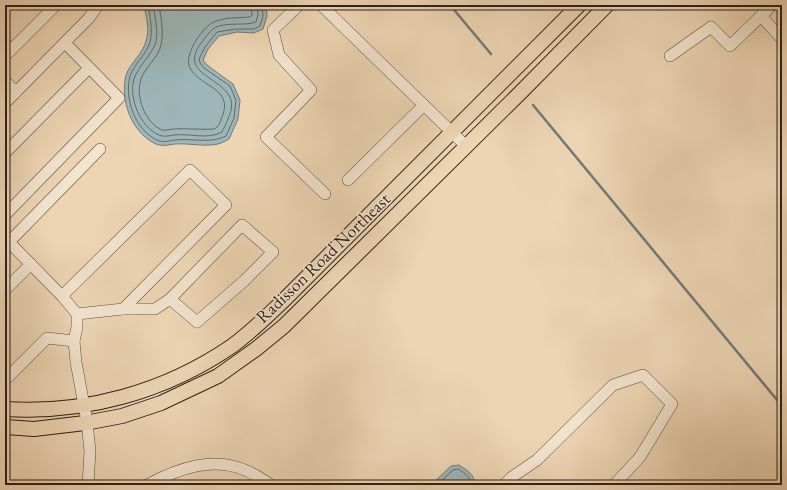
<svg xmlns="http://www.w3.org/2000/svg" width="787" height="490" font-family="'EB Garamond',serif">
<rect width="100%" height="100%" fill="#edd5b4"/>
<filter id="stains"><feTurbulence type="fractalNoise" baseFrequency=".005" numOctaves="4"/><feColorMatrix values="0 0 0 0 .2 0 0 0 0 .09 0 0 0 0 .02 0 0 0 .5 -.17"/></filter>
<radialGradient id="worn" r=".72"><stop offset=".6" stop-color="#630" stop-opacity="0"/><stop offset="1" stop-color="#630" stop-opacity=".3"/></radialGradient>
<g fill="#9db6b8" stroke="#717a78">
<path d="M 144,5 L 266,5 L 267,16 L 263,29 L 254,33 L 237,32 L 219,36 L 208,49 L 203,60 L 207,65 L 233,84 L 240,100 L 238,119 L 229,139 C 225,141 222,143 218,144 C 204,147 189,143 175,144 C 168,145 161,147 154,143 C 131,131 120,100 126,75 C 130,63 143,54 146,41 C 150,30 146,16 144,5 Z"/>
<path d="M 459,465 C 467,470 475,475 475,485 L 431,485 L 451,466 Z"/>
</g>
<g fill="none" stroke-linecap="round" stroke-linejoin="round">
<g stroke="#666a68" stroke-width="1">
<path d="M 148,5 C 150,17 153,30 150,42 C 147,54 134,64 130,76 C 124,98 135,130 157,140 C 163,143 168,141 175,140 C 192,138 210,144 226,136 L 234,118 L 236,100 L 230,86 L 204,68 L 200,63 L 199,59 L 205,47 L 217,32 L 236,29 L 254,29 L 260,26 L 263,16 L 262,5"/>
<path d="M 153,5 C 155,17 159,33 155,45 C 150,56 140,65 135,76 C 127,96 140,127 159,135 C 164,137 168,136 174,135 C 189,133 208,140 222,132 C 226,123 234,110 231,100 C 223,76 178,75 201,43 C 205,38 210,30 216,27 C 228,22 246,26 256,22 L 258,15 L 257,5"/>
<path d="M 159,5 C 161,18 164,32 161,45 C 158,58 145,67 141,79 C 135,96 145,123 162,130 C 166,131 170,129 174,129 C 187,128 201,130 214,129 C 219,127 220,122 222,117 C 234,88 201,88 190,68 C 183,56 202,27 214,22 C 225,17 238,18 250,17 L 252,15 L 251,5"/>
<path d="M 437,485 L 453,470 L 458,469 C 465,473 471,477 471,485"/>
</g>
<g stroke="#717a78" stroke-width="2.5">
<polyline points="450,5 491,54"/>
<polyline points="533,105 782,406"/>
</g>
<defs>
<g id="minor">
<polyline points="299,5 273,30 279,55 311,90 266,137 325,194"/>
<polyline points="321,5 466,146"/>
<polyline points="772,5 761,16 782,39"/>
<polyline points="5,56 56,5"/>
<polyline points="670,56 711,27 730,46 761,16"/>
<polyline points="5,81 16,92"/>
<polyline points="5,103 89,18 98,5"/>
<polyline points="5,153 89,68"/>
<polyline points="348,180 424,105"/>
<polyline points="5,215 119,98 65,43"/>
<polyline points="5,238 62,296 77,314 77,327 74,341 76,362 87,422 90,451 88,485"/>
<polyline points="9,242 100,149"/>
<polyline points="5,290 31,264"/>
<polyline points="62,296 190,170 226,205 123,309"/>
<polyline points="77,314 123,309 155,309 170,299 197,322 244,281 273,252 242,225 170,299"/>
<polyline points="5,380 47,338 74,341"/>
<path d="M 147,485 C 177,469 214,455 247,471 C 255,474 263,480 271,485"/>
<polyline points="504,485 512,477 537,460 613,385 643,375 672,404 640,457 614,485"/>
</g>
<g id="major">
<path d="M 5,409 C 85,414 165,392 232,346 C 250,333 266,317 282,302 L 579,5"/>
<polyline points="5,427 34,429 85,423 122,416 161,403 218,376 256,349 284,326 520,93 607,5"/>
</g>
</defs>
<use href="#minor" stroke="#5e4c40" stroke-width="12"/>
<use href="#major" stroke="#2f1f19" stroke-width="16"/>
<use href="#minor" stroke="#f3e4ce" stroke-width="11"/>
<use href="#major" stroke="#edd5b4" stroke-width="14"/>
</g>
<g text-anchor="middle" stroke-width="3" stroke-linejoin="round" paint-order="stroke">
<g font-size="18" fill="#2f1f19" stroke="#f3e4ce">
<text transform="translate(323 258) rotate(-44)" y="6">Radisson Road Northeast</text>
</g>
</g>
<rect width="787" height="490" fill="none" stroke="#edd5b4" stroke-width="20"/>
<rect x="6" y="6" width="775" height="478" fill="none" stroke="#2f1f19" stroke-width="2"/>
<rect x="10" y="10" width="767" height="470" fill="none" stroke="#2f1f19"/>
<rect width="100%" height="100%" filter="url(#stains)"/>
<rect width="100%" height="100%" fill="url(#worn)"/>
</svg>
